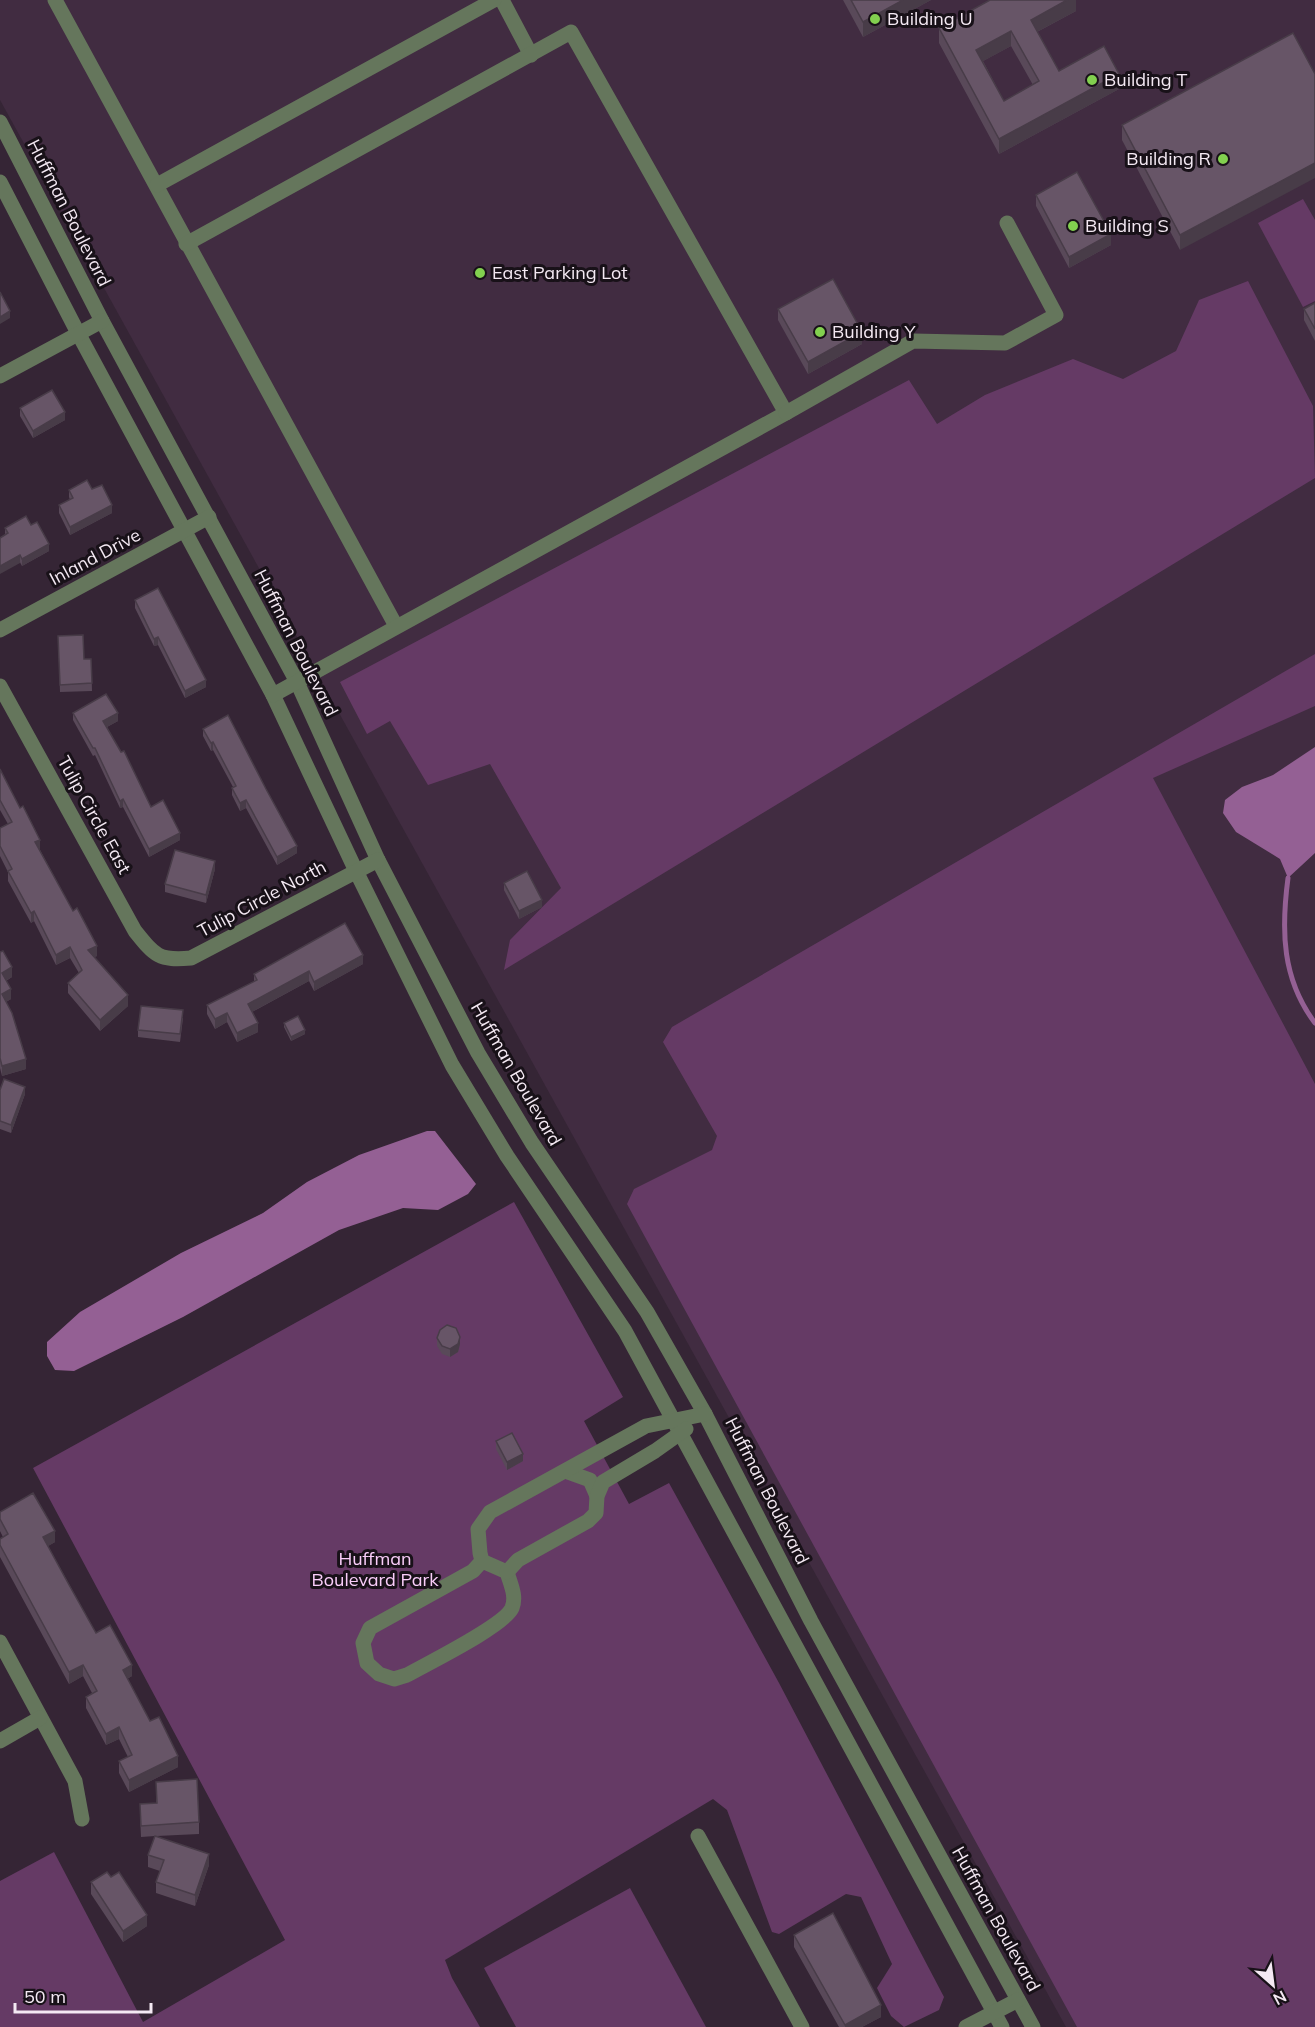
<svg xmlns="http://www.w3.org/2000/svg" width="1315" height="2027" font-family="Mulish,sans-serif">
<rect width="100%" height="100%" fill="#352535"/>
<polygon fill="#412c41" points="0,0 1315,0 1315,2027 1066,2027 0,100"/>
<g fill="#653a65">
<polygon points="1303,199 1315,220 1315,301 1303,307 1258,223"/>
<polygon points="1248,281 1313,406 1315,478 504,970 510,940 561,888 490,764 428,785 390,721 367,734 340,682 909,380 937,424 985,395 1073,359 1123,379 1176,351 1199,300"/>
<polygon points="1315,654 1315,706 1153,778 1315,1084 1315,2027 1077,2027 627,1204 634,1189 712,1150 717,1136 663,1042 672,1027"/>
<polygon points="514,1202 623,1397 584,1421 629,1504 669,1483 779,1683 944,1997 939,2010 904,2027 891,2016 877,1988 892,1964 861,1897 846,1894 779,1934 772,1932 727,1810 713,1799 445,1960 452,1978 480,2027 0,2027 0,1881 54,1852 143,2022 285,1940 33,1468"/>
<polygon points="630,1888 706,2027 516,2027 484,1968"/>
</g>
<g fill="#946094">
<polygon points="1315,747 1315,853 1288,878 1280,859 1236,832 1223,813 1225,800 1242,787 1273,775"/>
<polygon points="427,1131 435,1131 476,1184 468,1194 438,1210 403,1208 339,1230 183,1317 74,1371 55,1370 47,1356 47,1342 80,1312 181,1253 263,1213 307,1182 359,1155"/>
</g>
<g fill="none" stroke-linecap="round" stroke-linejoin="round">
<path stroke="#946094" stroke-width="5" d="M 1288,878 C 1281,931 1282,979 1315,1023"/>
<g stroke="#65765c" stroke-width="15">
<polyline points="55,0 396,626"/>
<polyline points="502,0 531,55"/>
<polyline points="0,122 102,321 297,682 378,860 478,1053 532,1143 647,1312 705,1414 811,1621 1033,2027"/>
<polyline points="0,182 78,333 273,695 356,871 452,1065 507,1156 625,1331 1002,2027"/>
<polyline points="157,185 494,0"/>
<polyline points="186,244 571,32 786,413 273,695"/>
<polyline points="0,376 102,321"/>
<polyline points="786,413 913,341 1005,343 1056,315 1007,223"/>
<polyline points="0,630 209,517"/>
<path d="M 0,686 L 135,931 C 155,956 159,961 191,958 L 378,860"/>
<polyline points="565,1471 590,1480 597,1496"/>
<path d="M 482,1561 L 473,1571 L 370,1628 L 363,1643 L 367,1663 L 379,1674 L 394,1679 L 407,1675 C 428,1663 504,1626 512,1608 C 517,1596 510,1583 507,1572 L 482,1561 L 480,1553 L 478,1529 L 490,1512 L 646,1426 L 705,1414"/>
<polyline points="507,1572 518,1560 588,1521 596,1513 597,1496 603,1482 655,1451 686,1429"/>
<polyline points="0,1642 75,1781 82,1819"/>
<polyline points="0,1741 40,1718"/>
<polyline points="698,1836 802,2027"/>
<polyline points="966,2027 1018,2000"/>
</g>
</g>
<g fill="#594959" fill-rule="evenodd">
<polygon points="843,0 931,0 863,37"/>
<path d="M 1076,0 L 1076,11 L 1037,32 L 1059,71 L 1119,89 L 999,154 L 939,43 L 939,28 ZM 1011,46 L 1033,85 L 1004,101 L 983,61 Z"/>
<polygon points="1293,33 1180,250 1122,140 1122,125"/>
<polygon points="1036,195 1111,245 1069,268 1036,206"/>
<polygon points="1315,303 1315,341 1304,320 1304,309"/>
<polygon points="778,309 862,344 808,374 778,320"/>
<polygon points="20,408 65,420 33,438 20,416"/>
<polygon points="92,489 112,513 70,535 59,513 59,505 70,500 69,497 69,490"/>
<polygon points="31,525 49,551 22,566 5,535 5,528"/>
<polygon points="135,600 206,687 185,698 158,645 154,646 135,608"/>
<polygon points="58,636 84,659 91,659 92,691 60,692"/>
<polygon points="73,713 118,721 107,727 151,807 180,840 149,857 123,807 120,808 95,755 93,756 73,720"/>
<polygon points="203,729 297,853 277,865 246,808 240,811 232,795 232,788 233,787 213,750 211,751 203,736"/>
<polygon points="0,769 40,850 97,956 94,957 128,1006 100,1031 68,993 68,983 79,973 70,958 56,965 34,921 31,923 8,881 8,872 0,856 0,828 8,824 0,810"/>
<polygon points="215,869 206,903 165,892 165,884"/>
<polygon points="504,883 542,907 519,919 504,890"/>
<polygon points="0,952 12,977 6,981 11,999 6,1002 26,1069 2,1076 0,1068"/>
<polygon points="363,964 314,991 309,981 252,1012 258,1032 237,1042 227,1022 215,1029 207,1014 207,1005 254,982 254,974"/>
<polygon points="183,1018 180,1042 138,1037 138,1030"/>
<polygon points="284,1023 305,1034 291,1041 284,1027"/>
<polygon points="0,1090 25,1094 11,1133 0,1129"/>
<polygon points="437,1338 460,1344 458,1352 450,1357 442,1354 437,1346"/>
<polygon points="496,1441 523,1461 507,1470 496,1449"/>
<polygon points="0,1512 55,1542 48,1546 96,1633 132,1676 127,1679 150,1721 178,1767 129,1792 119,1773 119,1761 128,1757 119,1739 106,1745 86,1708 86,1697 92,1693 83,1676 69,1684 0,1557 0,1539 3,1537 0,1531"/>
<polygon points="156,1782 199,1822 199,1834 157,1836 209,1865 195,1906 156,1893 156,1882 160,1871 148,1867 148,1855 155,1836 141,1837 140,1815 140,1804 156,1803"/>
<polygon points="91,1882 147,1926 123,1942 91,1894"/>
<polygon points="794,1935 881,2017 862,2027 839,2027 794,1947"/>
</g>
<g fill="#483c48">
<polygon points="903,0 931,0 863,37 863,22"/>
<polygon points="1067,0 1076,0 1076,11 1031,35 1031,20"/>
<polygon points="1011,31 1011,46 976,65 976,50"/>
<polygon points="1119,74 1119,89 999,154 999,139"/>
<polygon points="1315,163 1315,178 1180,250 1180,235"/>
<polygon points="1111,234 1111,245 1069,268 1069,257"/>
<polygon points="10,311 10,318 0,324 0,317"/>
<polygon points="862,332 862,344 808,374 808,362"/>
<polygon points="65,412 65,420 33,438 33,431"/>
<polygon points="112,505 112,513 70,535 70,527"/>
<polygon points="49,544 49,551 22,566 22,559"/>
<polygon points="20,555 20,563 0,574 0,566"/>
<polygon points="158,637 158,645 154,646 154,639"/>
<polygon points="206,680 206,687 185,698 185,691"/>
<polygon points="118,713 118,721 103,729 103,721"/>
<polygon points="213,742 213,750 211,751 211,743"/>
<polygon points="123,799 123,807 120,808 120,801"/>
<polygon points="246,800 246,808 240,811 240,803"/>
<polygon points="180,833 180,840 149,857 149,849"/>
<polygon points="40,840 40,850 35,842"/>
<polygon points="297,846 297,853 277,865 277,857"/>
<polygon points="215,861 215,869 206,903 206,895"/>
<polygon points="542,900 542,907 519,919 519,911"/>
<polygon points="34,911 34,921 31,923 31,913"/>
<polygon points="97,946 97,956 88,960 88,950"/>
<polygon points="70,947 70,958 56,965 56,955"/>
<polygon points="363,955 363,964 314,991 314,982"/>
<polygon points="12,967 12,977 2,983 2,973"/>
<polygon points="309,971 309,981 248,1014 248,1004"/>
<polygon points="11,989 11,999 2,1004 2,994"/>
<polygon points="128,995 128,1006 100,1031 100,1020"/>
<polygon points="227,1013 227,1022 215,1029 215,1019"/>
<polygon points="258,1023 258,1032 237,1042 237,1033"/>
<polygon points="305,1030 305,1034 291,1041 291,1037"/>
<polygon points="26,1059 26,1069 2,1076 2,1066"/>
<polygon points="25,1087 25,1094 11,1133 11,1125"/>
<polygon points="460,1337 460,1344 458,1352 450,1357 450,1349"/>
<polygon points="523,1454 523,1461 507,1470 507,1462"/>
<polygon points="55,1531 55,1542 43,1549 43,1537"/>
<polygon points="83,1665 83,1676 69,1684 69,1672"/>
<polygon points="132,1665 132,1676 123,1681 123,1670"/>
<polygon points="119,1727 119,1739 106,1745 106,1734"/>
<polygon points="178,1756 178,1767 129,1792 129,1780"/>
<polygon points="209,1854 209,1865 195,1906 195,1895"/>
<polygon points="147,1915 147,1926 123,1942 123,1931"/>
<polygon points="881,2005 881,2017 862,2027 845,2027 845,2025"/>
</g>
<g fill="#675567" stroke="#483c48" stroke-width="1.5" fill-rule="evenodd">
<polygon points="851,0 903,0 863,22"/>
<path d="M 990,0 L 1067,0 L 1031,20 L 1059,71 L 1104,46 L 1119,74 L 999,139 L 939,28 ZM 1011,31 L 1039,81 L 1004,101 L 976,50 Z"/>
<polygon points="1293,33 1315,74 1315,163 1180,235 1122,125"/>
<polygon points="1077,172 1111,234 1069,257 1036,195"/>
<polygon points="833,279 862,332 808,362 778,309"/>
<polygon points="0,292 10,311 0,317"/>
<polygon points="1315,303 1315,329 1304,309"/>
<polygon points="52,390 65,412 33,431 20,408"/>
<polygon points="87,480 92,489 102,485 112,505 70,527 59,505 73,498 69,490"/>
<polygon points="26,516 31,525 37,522 49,544 22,559 20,555 0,566 0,538 8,533 5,528"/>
<polygon points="158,588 206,680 185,691 158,637 154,639 135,600"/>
<polygon points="83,635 84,659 91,659 92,683 60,685 58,636"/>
<polygon points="106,694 118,713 103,721 121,752 124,751 151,807 163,800 180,833 149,849 123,799 120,801 95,748 93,748 73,713"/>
<polygon points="228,715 266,789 297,846 277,857 246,800 240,803 232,788 236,786 213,742 211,743 203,729"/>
<polygon points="0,769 20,808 23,806 40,840 35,842 73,911 77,908 97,946 88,950 128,995 100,1020 68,983 82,970 70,947 56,955 34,911 31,913 8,871 12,869 0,846 0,828 12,822 0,800"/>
<polygon points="175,850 215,861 206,895 165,884"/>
<polygon points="527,871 542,900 519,911 504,883"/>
<polygon points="345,923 363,955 314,982 309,971 248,1004 258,1023 237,1033 227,1013 215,1019 207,1005 257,980 254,974"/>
<polygon points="3,951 12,967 2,973 11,989 2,994 12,1013 26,1059 2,1066 0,1058 0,952"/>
<polygon points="141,1006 183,1010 180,1034 138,1030"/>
<polygon points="298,1016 305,1030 291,1037 284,1023"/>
<polygon points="4,1079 25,1087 11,1125 0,1121 0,1090"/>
<polygon points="447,1325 456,1328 460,1337 458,1344 450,1349 442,1346 437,1338 440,1330"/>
<polygon points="512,1433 523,1454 507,1462 496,1441"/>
<polygon points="33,1493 55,1531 43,1537 68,1583 96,1633 110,1625 132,1665 123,1670 150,1721 159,1717 178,1756 129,1780 119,1761 132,1755 119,1727 106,1734 86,1697 97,1691 83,1665 69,1672 0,1545 0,1539 8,1534 0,1519 0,1512"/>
<polygon points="197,1779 199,1822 141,1826 140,1804 157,1803 156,1782"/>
<polygon points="155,1836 209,1854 195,1895 156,1882 164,1860 148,1855"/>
<polygon points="107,1872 111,1877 119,1872 147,1915 123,1931 91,1882"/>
<polygon points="833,1913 881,2005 845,2025 794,1935"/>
</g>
<g fill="#82d04f" stroke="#181118" stroke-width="2">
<circle cx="875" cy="19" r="6"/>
<circle cx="1092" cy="80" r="6"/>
<circle cx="1223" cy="159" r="6"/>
<circle cx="1073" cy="226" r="6"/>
<circle cx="480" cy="273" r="6"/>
<circle cx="820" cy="332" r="6"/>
</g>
<g text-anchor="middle" stroke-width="6" stroke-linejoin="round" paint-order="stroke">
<g font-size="18" fill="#f4e9f3" stroke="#181118" text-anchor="start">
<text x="887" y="25">Building U</text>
<text x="1104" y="86">Building T</text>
<text x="1211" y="165" text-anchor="end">Building R</text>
<text x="1085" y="232">Building S</text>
<text x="492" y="279">East Parking Lot</text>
<text x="832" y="338">Building Y</text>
</g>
<g font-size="18" fill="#f4e9f3" stroke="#181118">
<text transform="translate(69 213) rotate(63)" y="6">Huffman Boulevard</text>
<text transform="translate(95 557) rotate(-28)" y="6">Inland Drive</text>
<text transform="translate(296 643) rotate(63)" y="6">Huffman Boulevard</text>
<text transform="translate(94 815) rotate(61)" y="6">Tulip Circle East</text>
<text transform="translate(262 899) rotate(-28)" y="6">Tulip Circle North</text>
<text transform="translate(516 1074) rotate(60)" y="6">Huffman Boulevard</text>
<text transform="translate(767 1491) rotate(63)" y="6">Huffman Boulevard</text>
<text transform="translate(996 1919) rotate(61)" y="6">Huffman Boulevard</text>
</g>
<g font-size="18" fill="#facdfa" stroke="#181118">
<text x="375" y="1565">Huffman<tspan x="375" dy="21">Boulevard Park</tspan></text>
</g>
</g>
<g transform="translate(1273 1985) rotate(152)" stroke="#181118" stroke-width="4.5" paint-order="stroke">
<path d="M0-4.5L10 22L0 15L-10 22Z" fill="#f4e9f3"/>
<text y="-9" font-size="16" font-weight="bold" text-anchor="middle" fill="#f4e9f3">N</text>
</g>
<path d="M15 2003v9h136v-9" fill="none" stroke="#f4e9f3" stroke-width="3"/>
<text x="24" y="2003" font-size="18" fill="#f4e9f3" stroke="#181118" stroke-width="4.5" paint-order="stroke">50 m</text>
</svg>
